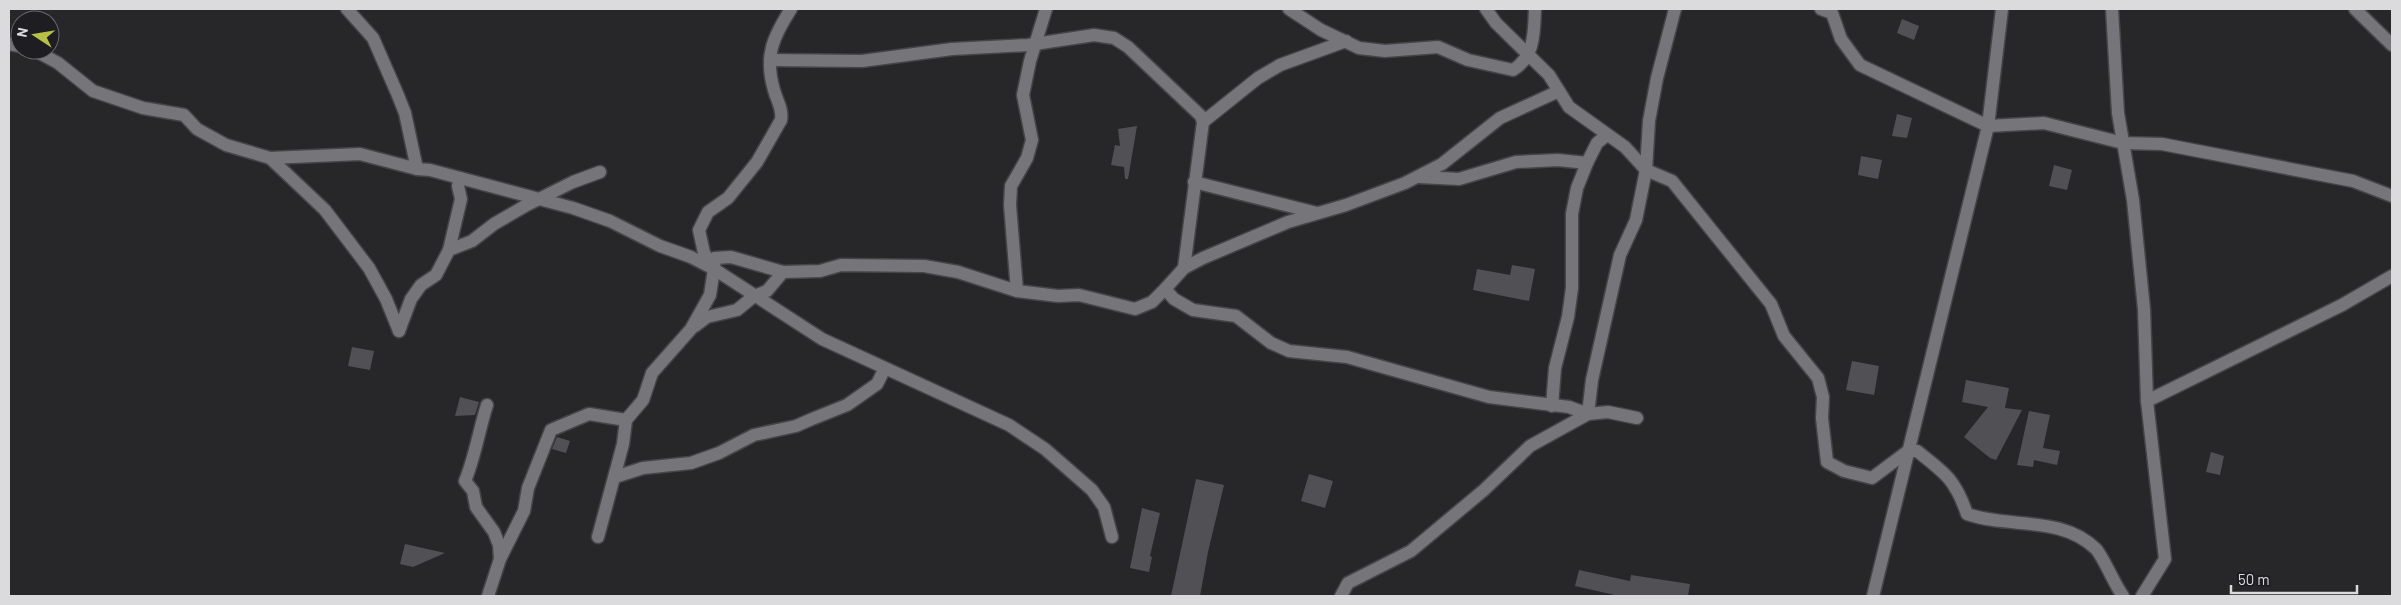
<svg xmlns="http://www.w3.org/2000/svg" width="2401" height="605" font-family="Barlow,sans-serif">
<rect width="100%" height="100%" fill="#27272a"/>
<g fill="#515054">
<polygon points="1902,19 1919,26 1914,40 1897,33"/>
<polygon points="1897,114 1912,118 1907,138 1892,136"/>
<polygon points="1137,126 1128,179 1125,179 1124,167 1111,165 1115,145 1120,146 1118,129"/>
<polygon points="1861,156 1882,160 1878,179 1858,175"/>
<polygon points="2054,165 2072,170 2067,190 2049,186"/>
<polygon points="1512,265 1535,269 1529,301 1473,290 1477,269 1510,275"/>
<polygon points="352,347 374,351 370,370 348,366"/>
<polygon points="1852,361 1879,366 1874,395 1846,390"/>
<polygon points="1966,380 2009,388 2005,408 2022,410 1996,460 1990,458 1964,437 1988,407 1962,402"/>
<polygon points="460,397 479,402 475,415 455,416"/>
<polygon points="2029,411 2050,415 2043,448 2060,451 2057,465 2034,460 2033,467 2017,465"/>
<polygon points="557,437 570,441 566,453 552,449"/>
<polygon points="2211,452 2224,456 2220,475 2206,472"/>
<polygon points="1309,474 1333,481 1325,508 1301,501"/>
<polygon points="1196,479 1224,485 1208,552 1200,596 1171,596"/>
<polygon points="1142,508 1160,513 1150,556 1152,557 1149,572 1130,568"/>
<polygon points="405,544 445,553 413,567 400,564"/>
<polygon points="1579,570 1630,581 1631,575 1690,584 1688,596 1619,596 1575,586"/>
</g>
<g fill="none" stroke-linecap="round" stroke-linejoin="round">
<defs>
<g id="minor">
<polyline points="347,9 373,38 397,93 405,113 417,169"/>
<path d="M 1289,9 L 1321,30 L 1359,48 L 1385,51 L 1438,47 L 1468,60 L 1513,70 C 1535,56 1534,33 1535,9"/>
<path d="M 1486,9 L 1496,23 L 1549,75 L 1569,107 L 1625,147 L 1646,170 L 1672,181 L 1771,304 L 1784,336 L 1818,378 L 1823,397 L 1822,418 L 1827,462 L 1844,471 L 1872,478 L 1908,451 L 1917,451 C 1945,473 1955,479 1967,514 C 2010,529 2061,515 2096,549 C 2104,558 2114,584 2123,596"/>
<polyline points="1821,9 1832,13 1841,39 1860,65 1988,126 2044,123 2123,143 2162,144 2353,181 2392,196"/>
<polyline points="2112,9 2118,113 2133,200 2144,309 2147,401 2165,559 2142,596"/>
<polyline points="2355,9 2392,45"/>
<polyline points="9,44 20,46"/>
<polyline points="34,50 58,63 93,91 143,108 184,115 197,129 226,145 270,158 325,210 369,268 386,299 399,331"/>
<polyline points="770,60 862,61 952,49 1028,45 1094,35 1114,38 1128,47 1201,116 1203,122 1184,268"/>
<polyline points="1203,122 1258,78 1280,65 1346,41"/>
<polyline points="270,158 360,154 417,169 430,170 573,208 610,221 660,246 691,257 714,269 822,339 1009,425 1045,449 1092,490 1104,507 1112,537"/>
<polyline points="1418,177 1459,179 1516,162 1558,160 1587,163 1597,143 1607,135"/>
<polyline points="1194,182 1317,213"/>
<polyline points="449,250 461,199 458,186 460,178"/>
<polyline points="714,269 715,258 731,257 783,272 820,271 841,265 924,266 958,272 1017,291 1058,296 1079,295 1135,309 1152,302 1165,289 1174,299 1193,310 1236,316 1271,343 1289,351 1347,357 1489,397 1569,407 1588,414 1608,412 1637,418"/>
<polyline points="1165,289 1184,268 1203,258 1288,222 1346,205 1405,183 1442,164 1500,118 1559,91"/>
<polyline points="1017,291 1010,205 1011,186 1027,158 1032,140 1023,95 1030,61 1046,9"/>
<polyline points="695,326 707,317 737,310 754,296 767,291 783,272"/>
<polyline points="399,331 411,299 421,285 436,275 449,250 472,241 494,224 525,206 573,182 600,172"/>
<polyline points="2147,401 2342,305 2392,276"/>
<path d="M 487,405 C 479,430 475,457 465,481 L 473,491 L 476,507 L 494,532 L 499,545 L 500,559"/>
<polyline points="1552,406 1555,368 1568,317 1572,288 1572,214 1577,188 1587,163"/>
<polyline points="615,477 643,468 691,463 719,453 754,435 796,426 812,419 847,405 877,384 884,370"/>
<path d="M 598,537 L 623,444 L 626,420 L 643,400 L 652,373 L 691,329 L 710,295 L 714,269 L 704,253 L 699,230 L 708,212 L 728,198 L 757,162 L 781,120 C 783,109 777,101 774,90 C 764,56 773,37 791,9"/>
<polyline points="488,596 500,559 524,511 528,488 551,430 589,414 626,420"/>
<polyline points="1341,596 1348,583 1411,551 1484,490 1530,446 1588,414 1592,380 1620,255 1636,220 1646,170 1649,121 1657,78 1675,9"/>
<polyline points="1873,596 1988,126 2002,9"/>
</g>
</defs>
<use href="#minor" stroke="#454548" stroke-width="15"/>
<use href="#minor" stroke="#767579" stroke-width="12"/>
</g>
<rect width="2401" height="605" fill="none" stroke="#dbdbdd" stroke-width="20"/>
<g transform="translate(35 35) rotate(282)"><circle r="24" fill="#1e1d21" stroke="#6a696c"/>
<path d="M0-4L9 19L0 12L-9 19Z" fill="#b8c147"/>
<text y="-8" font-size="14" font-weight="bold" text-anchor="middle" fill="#dbdbdd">N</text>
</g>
<path d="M2231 585v8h126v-8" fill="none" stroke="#dbdbdd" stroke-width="2.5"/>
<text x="2238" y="585" font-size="15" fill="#dbdbdd" stroke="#1e1d21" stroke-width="4" paint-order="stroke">50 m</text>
</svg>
